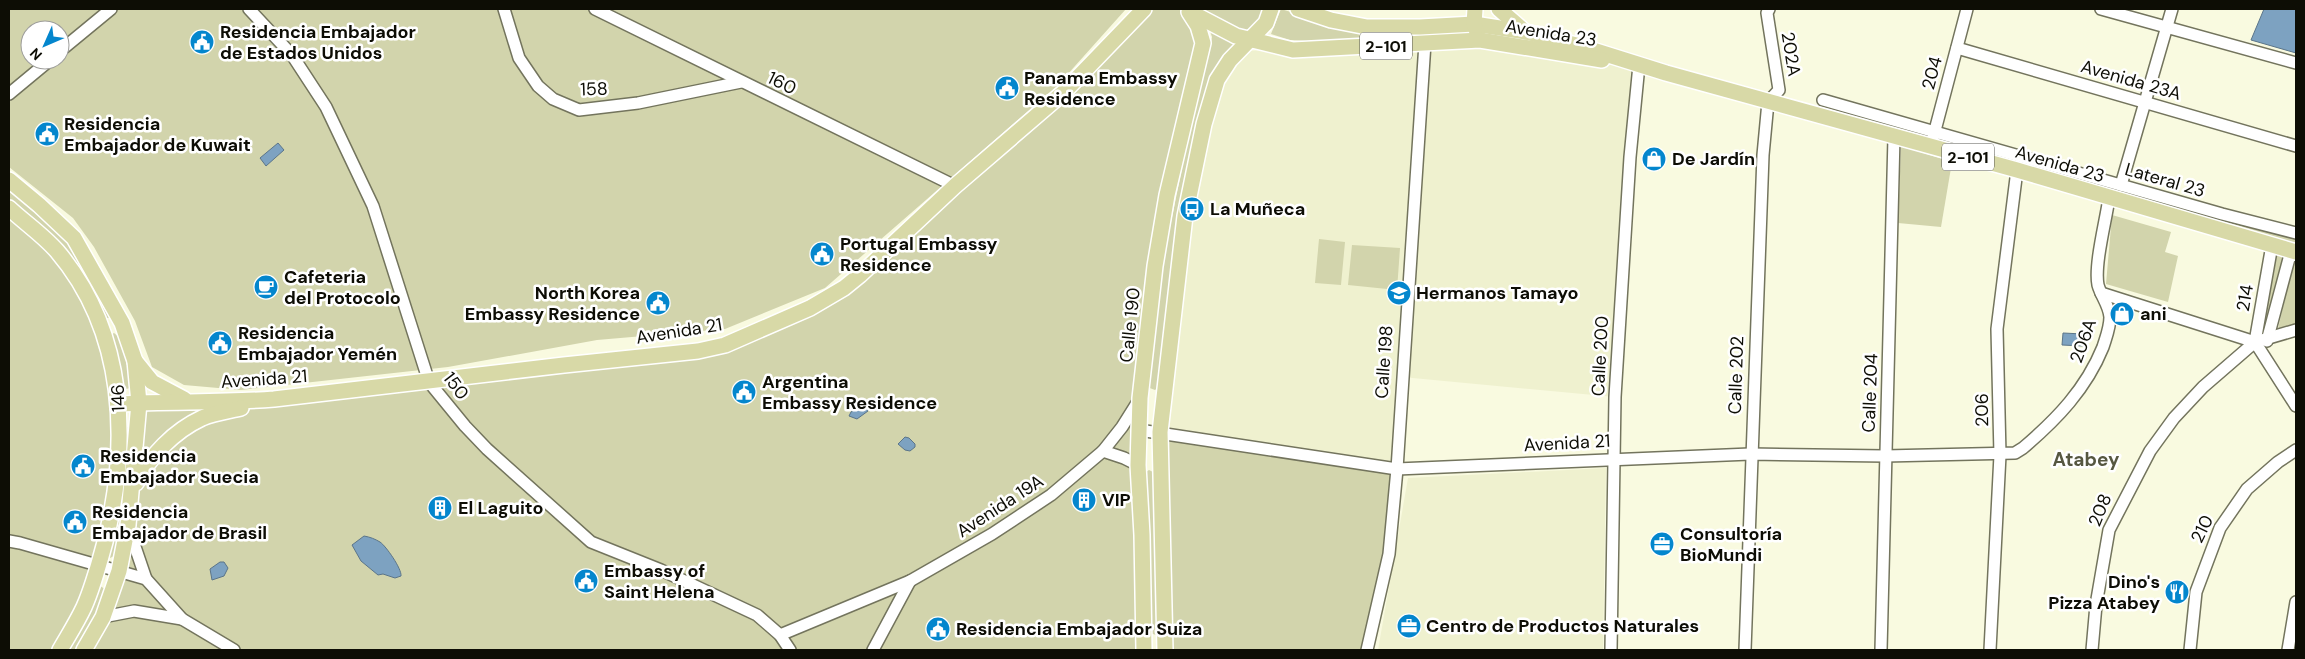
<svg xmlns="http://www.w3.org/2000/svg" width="2305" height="659" font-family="'DM Sans',sans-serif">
<rect width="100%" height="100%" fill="#f9fae0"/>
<g fill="#eff1cf">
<polygon points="1480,40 1639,65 1615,397 1402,377 1397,469 1160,432 1185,216 1217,80 1247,51"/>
<polygon points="1606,468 1603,650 1378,650 1408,478"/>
</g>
<g fill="#d2d4ac" fill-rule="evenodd">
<path d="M 9,9 L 1126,9 L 1058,85 L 825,288 L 725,329 L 597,340 L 448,367 L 241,390 L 184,385 L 152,367 L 135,321 L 94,247 L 73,218 L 9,167 ZM 30,30 L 60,30 L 60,60 L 30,60 Z"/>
<polygon points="1150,9 1186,9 1198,26 1186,123 1140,398 1144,650 84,650 119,571 139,403 188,400 725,345 844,288"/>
<path d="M 1196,9 L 1263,9 C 1262,22 1256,27 1244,31 Z"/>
<polygon points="1281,9 1294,13 1464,29 1466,33 1463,36 1307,41 1290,40 1271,34"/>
<polygon points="1209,28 1236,42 1221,62 1159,387 1155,390 1147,387 1159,281 1197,95 1210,50 1212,37"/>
<polygon points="1940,138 2296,238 2296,243 1939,143"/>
<polygon points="1901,146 1952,162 1941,227 1898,223"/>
<polygon points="9,188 64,236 76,251 110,318 105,318 41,229 9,200"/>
<polygon points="9,208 56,250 114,368 111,519 60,650 9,650"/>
<polygon points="2112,215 2171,232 2165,252 2178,256 2168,302 2106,284"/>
<polygon points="1319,239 1345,242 1341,285 1315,283"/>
<polygon points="1352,245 1400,248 1397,290 1348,285"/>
<polygon points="2274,252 2286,256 2265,334 2259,336"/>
<polygon points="2294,258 2296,259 2296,327 2278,329"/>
<polygon points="114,333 120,338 132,384 130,388 126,389 122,384 111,335"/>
<polygon points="125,426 130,428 123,515 114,556 110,558 108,554"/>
<polygon points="1160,432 1397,469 1389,554 1367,650 1165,650"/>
<polygon points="1149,470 1153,472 1158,633 1156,635 1150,633 1146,472"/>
<polygon points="100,586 105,589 96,618 77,650 67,650"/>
</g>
<g fill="#7da2c1" stroke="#5b7589">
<polygon points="2264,9 2296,9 2296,53 2251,40"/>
<polygon points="278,143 284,150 266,166 260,158"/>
<polygon points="2063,333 2083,334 2083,346 2062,345"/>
<polygon points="861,405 866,407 868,411 857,419 849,416 851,412"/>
<polygon points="905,437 909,438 915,444 915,447 910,451 905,450 898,444"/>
<path d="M 364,536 C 370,537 375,539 380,542 C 386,546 402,569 401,576 L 395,578 L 383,574 L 378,575 L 361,561 L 352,545 Z"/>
<polygon points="220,562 224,562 228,568 224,576 212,580 210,569"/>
</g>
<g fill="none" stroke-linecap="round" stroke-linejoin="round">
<defs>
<g id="minor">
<polyline points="249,9 292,55 326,107 373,206 429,382 465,426 487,449 591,542 661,570 757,615 780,635 790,650"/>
<polyline points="504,9 519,58 538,86 553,99 579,110 638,103 741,82"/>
<polyline points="595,9 955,186"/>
<polyline points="2101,9 2296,63"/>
<polyline points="1957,48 2296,146"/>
<polyline points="60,51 111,9"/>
<polyline points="9,94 50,60"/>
<polyline points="1823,100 2222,214 2296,233"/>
<polyline points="1933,138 1967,9"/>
<polyline points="2121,185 2172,9"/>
<polyline points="2272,245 2255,342 2296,406"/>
<polyline points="2101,293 2255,342"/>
<polyline points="2267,341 2291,251"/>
<path d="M 1139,430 L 1397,469 L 1750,454 L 1885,456 L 2015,453 L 2023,448 C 2057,419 2086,389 2103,347 C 2106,337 2110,328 2110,317 C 2109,305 2101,296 2098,285 C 2094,265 2106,220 2109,198"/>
<polyline points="1103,451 1124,458 1138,465"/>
<polyline points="128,526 146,579"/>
<polyline points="9,541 20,543 146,579 182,619 234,650"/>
<polyline points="103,617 134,611 182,619"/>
<polyline points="780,635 910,581 992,534 1051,495 1103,451 1122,427 1139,400"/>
<polyline points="873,650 910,581"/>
<polyline points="1367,650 1389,554 1397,469 1425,43"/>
<polyline points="1611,650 1615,397 1630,157 1639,65"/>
<polyline points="1745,650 1763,155 1768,102 1779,90 1767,13 1769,9"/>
<polyline points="1881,650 1894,137"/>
<polyline points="1990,650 2000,455 1997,329 2017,170"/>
<polyline points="2092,650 2096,605 2109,530 2150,451 2174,418 2203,387 2255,342 2296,330"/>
<polyline points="2190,650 2196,592 2220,528 2247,489 2278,462 2296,450"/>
<polyline points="2288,650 2296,602"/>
</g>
<g id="major">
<polyline points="1298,9 1331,20 1367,27 1420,27 1474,24 1526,32 1580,46 1666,73 2017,170 2296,252"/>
<polyline points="1475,9 1474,24 1477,32"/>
<polyline points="1499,9 1525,32"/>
<polyline points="1192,13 1236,36 1293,50 1480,40 1602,60"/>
<polyline points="9,180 39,205 74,238 122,323 135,361 139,403 128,525 119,571 103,617 84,650"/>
<path d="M 9,208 C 24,222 43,235 57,251 C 126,332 130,443 105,542 C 99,564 93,587 84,607 C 77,622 68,636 60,650"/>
<polyline points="135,361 152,382 184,399"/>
<path d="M 119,404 C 171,401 223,403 274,399 L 564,365 L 698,351 L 725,345 L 810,308 L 844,288 L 860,275 L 955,186 L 1063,93 L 1144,9"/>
<path d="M 136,483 C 150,456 174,431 202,418 C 214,413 228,411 241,408"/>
<polyline points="1144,650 1142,535 1138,465 1140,398 1155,266 1167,195 1203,43 1198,26 1189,12"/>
<polyline points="1165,650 1160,432 1185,216 1204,124 1217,80 1230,60 1266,23 1271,9"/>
</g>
</defs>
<use href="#minor" stroke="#73745d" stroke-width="14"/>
<use href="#major" stroke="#fff" stroke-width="18"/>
<use href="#minor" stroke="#fff" stroke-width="11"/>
<use href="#major" stroke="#d8d9a7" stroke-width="15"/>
</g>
<defs>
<symbol id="civic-disc" viewBox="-11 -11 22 22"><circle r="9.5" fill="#0486cd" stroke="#fff"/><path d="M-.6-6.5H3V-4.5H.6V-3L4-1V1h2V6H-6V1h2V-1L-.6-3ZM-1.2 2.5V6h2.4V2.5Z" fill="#fff"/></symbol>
<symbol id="shop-disc" viewBox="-11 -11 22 22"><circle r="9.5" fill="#0486cd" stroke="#fff"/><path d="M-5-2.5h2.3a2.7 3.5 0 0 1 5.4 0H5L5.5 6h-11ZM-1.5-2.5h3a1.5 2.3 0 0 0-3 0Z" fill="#fff"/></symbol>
<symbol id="bus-disc" viewBox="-11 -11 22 22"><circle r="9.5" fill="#0486cd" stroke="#fff"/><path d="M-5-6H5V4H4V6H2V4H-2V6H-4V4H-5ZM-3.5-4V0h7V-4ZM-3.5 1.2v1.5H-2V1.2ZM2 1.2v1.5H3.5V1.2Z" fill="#fff"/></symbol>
<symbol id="cafe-disc" viewBox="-11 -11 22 22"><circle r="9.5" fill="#0486cd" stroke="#fff"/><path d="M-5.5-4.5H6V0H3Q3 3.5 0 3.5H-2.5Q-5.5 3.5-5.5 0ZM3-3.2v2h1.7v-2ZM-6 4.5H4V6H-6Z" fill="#fff"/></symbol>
<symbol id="university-disc" viewBox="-11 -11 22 22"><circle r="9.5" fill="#0486cd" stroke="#fff"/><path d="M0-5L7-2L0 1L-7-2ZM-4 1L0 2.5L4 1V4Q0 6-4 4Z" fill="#fff"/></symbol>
<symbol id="building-disc" viewBox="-11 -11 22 22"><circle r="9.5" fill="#0486cd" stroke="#fff"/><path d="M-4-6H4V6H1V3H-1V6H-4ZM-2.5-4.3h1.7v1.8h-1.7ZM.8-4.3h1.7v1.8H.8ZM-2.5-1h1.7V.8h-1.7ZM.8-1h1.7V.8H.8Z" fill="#fff"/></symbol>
<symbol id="office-disc" viewBox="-11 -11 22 22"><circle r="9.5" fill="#0486cd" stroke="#fff"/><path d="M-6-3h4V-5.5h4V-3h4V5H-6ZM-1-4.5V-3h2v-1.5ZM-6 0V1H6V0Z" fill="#fff"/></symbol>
<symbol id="restaurant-disc" viewBox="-11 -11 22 22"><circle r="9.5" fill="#0486cd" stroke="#fff"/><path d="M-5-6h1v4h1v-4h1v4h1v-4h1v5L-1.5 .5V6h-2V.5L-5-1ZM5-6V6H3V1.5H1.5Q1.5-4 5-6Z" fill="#fff"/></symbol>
</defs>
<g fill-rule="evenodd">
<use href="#civic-disc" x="188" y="28" width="28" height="28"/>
<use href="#civic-disc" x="993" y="74" width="28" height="28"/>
<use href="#civic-disc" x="33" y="120" width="28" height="28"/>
<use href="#shop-disc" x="1640" y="145" width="28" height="28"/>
<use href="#bus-disc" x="1178" y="195" width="28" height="28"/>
<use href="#civic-disc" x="808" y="240" width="28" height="28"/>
<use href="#cafe-disc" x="252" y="273" width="28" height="28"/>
<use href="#university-disc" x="1385" y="279" width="28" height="28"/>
<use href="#civic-disc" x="644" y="289" width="28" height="28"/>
<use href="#shop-disc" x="2108" y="300" width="28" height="28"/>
<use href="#civic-disc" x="206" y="329" width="28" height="28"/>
<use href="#civic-disc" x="730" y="378" width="28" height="28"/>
<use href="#civic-disc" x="69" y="452" width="28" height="28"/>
<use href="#building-disc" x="1070" y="486" width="28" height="28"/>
<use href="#building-disc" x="426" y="494" width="28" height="28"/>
<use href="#civic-disc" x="61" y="508" width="28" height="28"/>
<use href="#office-disc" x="1648" y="530" width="28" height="28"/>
<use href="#civic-disc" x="572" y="567" width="28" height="28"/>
<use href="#restaurant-disc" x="2163" y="578" width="28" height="28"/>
<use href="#office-disc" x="1395" y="612" width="28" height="28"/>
<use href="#civic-disc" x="924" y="615" width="28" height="28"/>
</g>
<g text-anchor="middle" stroke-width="5" stroke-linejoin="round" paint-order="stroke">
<g fill="#fff" stroke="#565650" stroke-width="1">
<rect x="1360" y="32.5" width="52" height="27" rx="4"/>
<rect x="1942" y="143.5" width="52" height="27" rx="4"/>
</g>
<g font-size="16" font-weight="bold" fill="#0d0d05">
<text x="1386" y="52">2-101</text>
<text x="1968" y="163">2-101</text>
</g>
<g font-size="18" font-weight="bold" fill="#0d0d05" stroke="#fff" text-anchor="start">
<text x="220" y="38">Residencia Embajador<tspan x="220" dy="21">de Estados Unidos</tspan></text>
<text x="1024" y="84">Panama Embassy<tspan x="1024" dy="21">Residence</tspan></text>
<text x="64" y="130">Residencia<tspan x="64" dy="21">Embajador de Kuwait</tspan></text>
<text x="1672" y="165">De Jardín</text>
<text x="1210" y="215">La Muñeca</text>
<text x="840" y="250">Portugal Embassy<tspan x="840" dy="21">Residence</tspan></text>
<text x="284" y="283">Cafeteria<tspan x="284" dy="21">del Protocolo</tspan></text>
<text x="640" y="299" text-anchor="end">North Korea<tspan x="640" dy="21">Embassy Residence</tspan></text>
<text x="1416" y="299">Hermanos Tamayo</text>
<text x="2140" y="320">ani</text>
<text x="238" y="339">Residencia<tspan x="238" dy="21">Embajador Yemén</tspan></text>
<text x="762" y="388">Argentina<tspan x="762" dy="21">Embassy Residence</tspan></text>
<text x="100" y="462">Residencia<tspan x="100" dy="21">Embajador Suecia</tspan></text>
<text x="1102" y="506">VIP</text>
<text x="458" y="514">El Laguito</text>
<text x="92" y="518">Residencia<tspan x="92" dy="21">Embajador de Brasil</tspan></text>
<text x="1680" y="540">Consultoría<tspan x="1680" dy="21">BioMundi</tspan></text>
<text x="604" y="577">Embassy of<tspan x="604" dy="21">Saint Helena</tspan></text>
<text x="2160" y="588" text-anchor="end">Dino's<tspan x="2160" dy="21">Pizza Atabey</tspan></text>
<text x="1426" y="632">Centro de Productos Naturales</text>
<text x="956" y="635">Residencia Embajador Suiza</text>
</g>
<g font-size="18" fill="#0d0d05" stroke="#fff">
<text transform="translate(1551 33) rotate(9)" y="6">Avenida 23</text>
<text transform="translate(1791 54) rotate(81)" y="6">202A</text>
<text transform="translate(1932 73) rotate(-75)" y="6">204</text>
<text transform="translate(2131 80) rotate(16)" y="6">Avenida 23A</text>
<text transform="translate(782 83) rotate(26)" y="6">160</text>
<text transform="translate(594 89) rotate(-2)" y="6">158</text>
<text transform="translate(2060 164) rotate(16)" y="6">Avenida 23</text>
<text transform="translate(2165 180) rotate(16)" y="6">Lateral 23</text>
<text transform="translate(2245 298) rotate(-80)" y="6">214</text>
<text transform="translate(1130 325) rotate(-84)" y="6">Calle 190</text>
<text transform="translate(679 331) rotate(-9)" y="6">Avenida 21</text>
<text transform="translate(2083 341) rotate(-70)" y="6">206A</text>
<text transform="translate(1600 356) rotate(-87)" y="6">Calle 200</text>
<text transform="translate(1384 362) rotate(-86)" y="6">Calle 198</text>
<text transform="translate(1736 375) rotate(-88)" y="6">Calle 202</text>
<text transform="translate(264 379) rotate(-4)" y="6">Avenida 21</text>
<text transform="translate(456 386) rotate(53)" y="6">150</text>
<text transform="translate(1870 393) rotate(-88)" y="6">Calle 204</text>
<text transform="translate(118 398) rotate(-92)" y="6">146</text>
<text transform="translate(1982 410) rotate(-91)" y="6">206</text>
<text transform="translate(1567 443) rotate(-3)" y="6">Avenida 21</text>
<text transform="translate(1000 506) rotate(-33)" y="6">Avenida 19A</text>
<text transform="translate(2100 510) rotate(-68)" y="6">208</text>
<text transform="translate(2202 529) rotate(-64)" y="6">210</text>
</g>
<g font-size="19" font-weight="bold" fill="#565741" stroke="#fff">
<text x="2086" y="466">Atabey</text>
</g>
</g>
<rect width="2305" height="659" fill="none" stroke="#0d0d05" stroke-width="20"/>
<g transform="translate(45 45) rotate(225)"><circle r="24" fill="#ffffff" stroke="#9e9e9b"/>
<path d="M0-4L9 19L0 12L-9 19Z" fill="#0486cd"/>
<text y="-8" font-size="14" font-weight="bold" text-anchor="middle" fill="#0d0d05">N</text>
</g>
</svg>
